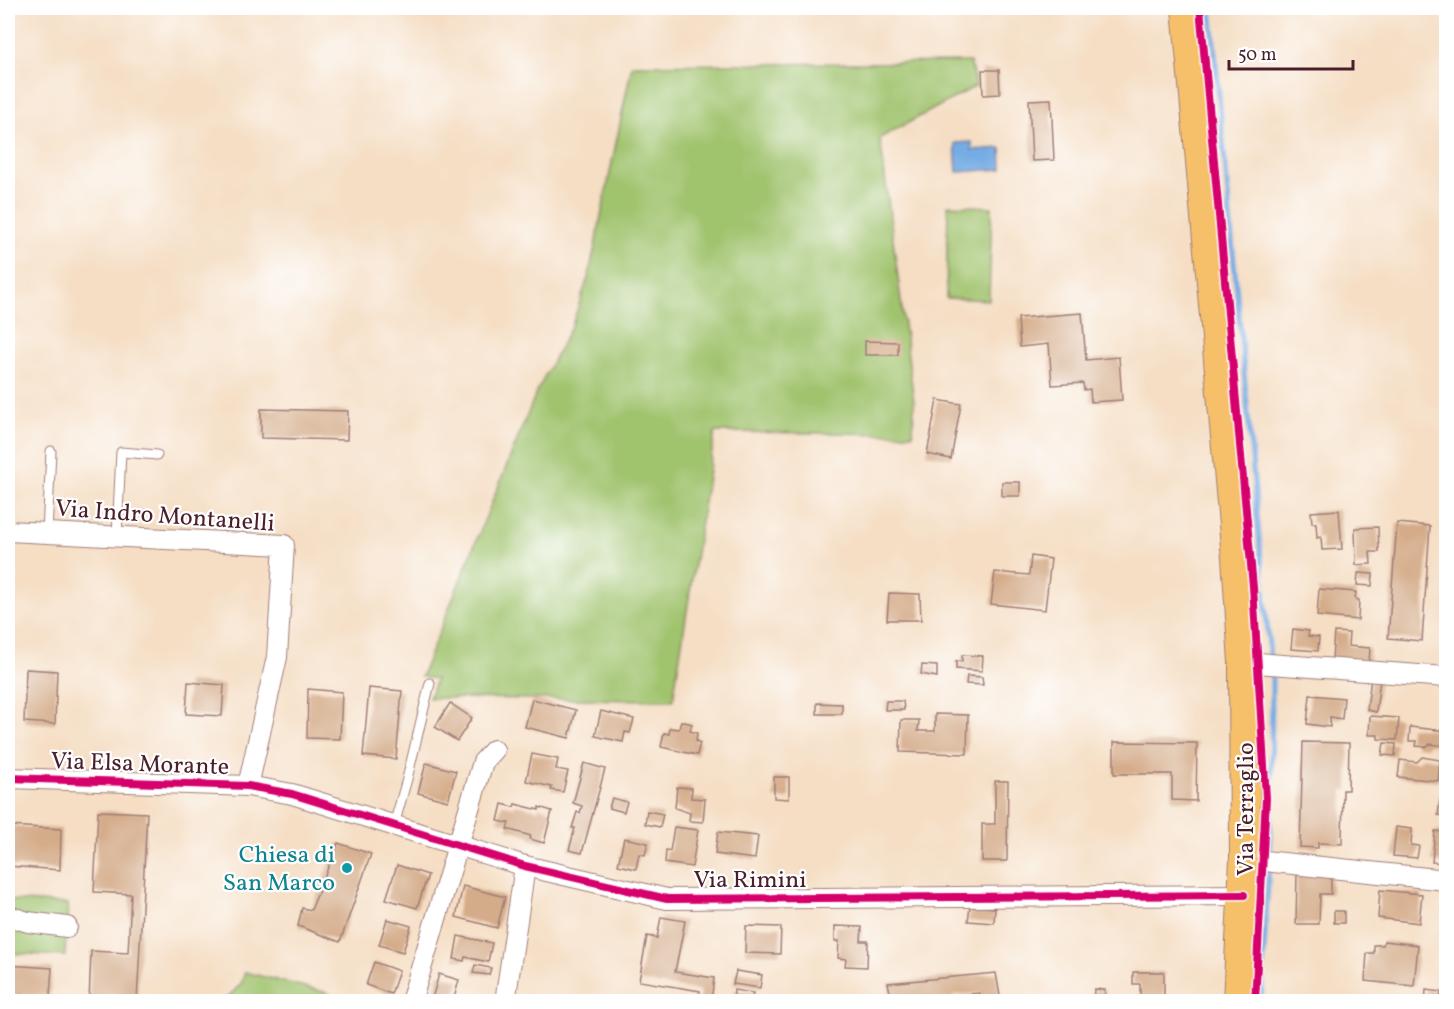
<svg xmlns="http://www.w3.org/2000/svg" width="1454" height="1009" font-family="Vollkorn,serif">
<rect width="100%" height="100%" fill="#fff"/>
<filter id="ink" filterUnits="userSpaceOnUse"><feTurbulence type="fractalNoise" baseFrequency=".0167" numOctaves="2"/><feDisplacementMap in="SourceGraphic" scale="12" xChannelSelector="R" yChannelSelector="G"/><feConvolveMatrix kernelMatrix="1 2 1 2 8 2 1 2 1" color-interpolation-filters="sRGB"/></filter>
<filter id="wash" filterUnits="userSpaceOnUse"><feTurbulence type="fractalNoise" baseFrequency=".008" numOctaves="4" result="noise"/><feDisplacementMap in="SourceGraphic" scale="24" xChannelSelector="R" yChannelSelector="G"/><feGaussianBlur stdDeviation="1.35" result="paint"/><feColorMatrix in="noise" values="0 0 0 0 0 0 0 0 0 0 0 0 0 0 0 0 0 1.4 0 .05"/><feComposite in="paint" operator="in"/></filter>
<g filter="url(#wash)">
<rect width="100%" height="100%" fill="#f5dec4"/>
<g fill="#a0c36d" stroke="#75714c" stroke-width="1.5">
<polygon points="970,62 976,86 880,138 914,402 913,434 715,432 673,700 429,698 436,679 421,677 537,391 572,325 589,275 632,65"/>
<polygon points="948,205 992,207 989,300 946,298"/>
<polygon points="8,900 68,904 65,956 8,953"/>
<polygon points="245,972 328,993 339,1001 224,1001 241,984"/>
</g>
<polygon fill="#75ace4" stroke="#606688" stroke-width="1.5" points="972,142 972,150 1001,148 1002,169 957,172 955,143"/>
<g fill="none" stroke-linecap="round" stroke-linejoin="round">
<g stroke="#75ace4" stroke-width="5">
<polyline points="1211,8 1272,679 1271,813 1269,856"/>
<polyline points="1261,1002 1269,865"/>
</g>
</g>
<g id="blocks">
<g fill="#d4ac89">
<polygon points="982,70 999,70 1000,94 983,95"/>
<polygon points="1051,99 1054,160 1032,161 1029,100"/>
<polygon points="1082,313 1086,360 1119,357 1122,400 1091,402 1090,389 1084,390 1083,383 1052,385 1049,344 1020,347 1018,318"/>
<polygon points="865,341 898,342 898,355 865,355"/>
<polygon points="937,400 961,404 951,459 927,454"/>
<polygon points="261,409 348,411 347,440 261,438"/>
<rect x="1002" y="482" width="18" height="14"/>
<polygon points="1339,510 1342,549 1322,550 1321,537 1317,538 1316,523 1312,523 1311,512"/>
<polygon points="1397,523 1430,526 1422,641 1388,638"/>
<polygon points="1378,527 1379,552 1370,552 1371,564 1356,565 1355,528"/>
<polygon points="1031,556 1051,559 1045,610 991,604 995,572 1029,575"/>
<polygon points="1358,573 1373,574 1372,586 1357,585"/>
<polygon points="1319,589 1356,592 1355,599 1359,600 1358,620 1317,616"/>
<polygon points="889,593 920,594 921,620 887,620"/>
<polygon points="1293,629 1309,631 1308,636 1319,637 1318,651 1291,649"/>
<polygon points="1334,632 1349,633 1348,646 1370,648 1369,662 1332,659"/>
<polygon points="962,655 983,656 982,671 956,669 956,661 962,661"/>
<polygon points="922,665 937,666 937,677 921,674"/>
<polygon points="26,669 57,671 55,724 24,722"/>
<polygon points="967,676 982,677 983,685 966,684"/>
<polygon points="1371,677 1380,679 1376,712 1367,710"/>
<polygon points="188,682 224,685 222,716 186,714"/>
<polygon points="369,688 402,691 396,759 363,756"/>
<polygon points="308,689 342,692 340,739 307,738"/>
<polygon points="1310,695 1344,698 1342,719 1330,717 1330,727 1307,724"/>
<polygon points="532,699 576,710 569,738 525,727"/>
<polygon points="886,701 903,701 904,710 885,710"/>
<polygon points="450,703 472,718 457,741 435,727"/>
<polygon points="817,703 842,704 842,714 817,714"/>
<polygon points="601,711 634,719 630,733 625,732 623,742 595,736"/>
<polygon points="935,714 968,715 967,754 900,752 901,720 919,720 918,731 935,731"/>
<polygon points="1370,716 1399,718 1397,740 1378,739 1378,735 1369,735"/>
<polygon points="681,721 692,724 690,731 697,733 696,741 700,743 697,755 661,747 664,733 669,734 670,728 679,729"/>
<polygon points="1410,727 1446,731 1444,746 1430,744 1426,747 1416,746 1417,741 1409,741"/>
<polygon points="1114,742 1197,743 1196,801 1172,800 1172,774 1114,774"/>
<polygon points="1303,742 1349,743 1348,790 1343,790 1342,844 1318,843 1318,848 1300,847"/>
<polygon points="1384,743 1396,744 1395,756 1382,755"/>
<polygon points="532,754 558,759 556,769 568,771 563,792 551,790 552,787 526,781"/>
<polygon points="1422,757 1440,760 1438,781 1398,777 1400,760 1417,762"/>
<polygon points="426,763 456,771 448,801 418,793"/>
<polygon points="584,763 605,769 582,853 569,850 575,828 572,828 577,812 580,813 582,806 573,803"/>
<polygon points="774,777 789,777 789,799 774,798"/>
<polygon points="995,781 1008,781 1007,861 982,861 982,824 995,824"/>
<polygon points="677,787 692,788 691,798 705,799 703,822 689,821 690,813 675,808"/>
<polygon points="612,798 627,802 624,812 609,808"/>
<polygon points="1440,799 1446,800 1446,816 1438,815"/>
<polygon points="502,804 514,807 515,804 539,810 539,807 552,811 544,843 530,839 531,836 507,829 509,823 498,821"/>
<polygon points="98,811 147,813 137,1002 89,1002 91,951 128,953 131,894 94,892"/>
<polygon points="647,811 663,814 660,827 645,824"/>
<polygon points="8,826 61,829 60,870 8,866"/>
<polygon points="674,827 698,830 692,867 665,863 666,850 670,851"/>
<polygon points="1396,827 1412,829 1411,845 1419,846 1417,858 1393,856"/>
<polygon points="1435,831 1446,832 1446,863 1432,862"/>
<polygon points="718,832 758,836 755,859 715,854"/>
<polygon points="624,838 648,843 645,855 639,854 636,869 618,865"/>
<polygon points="338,843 371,854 340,942 298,926 302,908 311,910"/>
<polygon points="397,865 428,875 417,908 386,899"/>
<polygon points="1297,872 1331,872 1331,894 1320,894 1319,924 1296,924"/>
<polygon points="463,886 505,897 497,928 456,917"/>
<polygon points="1380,890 1422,894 1419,923 1378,918"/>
<polygon points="1445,897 1446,897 1446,915 1443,914"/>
<polygon points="970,906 995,908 994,923 968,921"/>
<rect x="1334" y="911" width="10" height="12"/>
<polygon points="661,917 685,921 675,972 714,978 711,1002 699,1002 700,991 639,981 647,936 657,938"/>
<polygon points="387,919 411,926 403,952 379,945"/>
<polygon points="746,926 781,927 780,954 745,953"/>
<polygon points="835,926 862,927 861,941 868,941 867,967 845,966 846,959 838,958 839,941 835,941"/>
<polygon points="458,936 492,943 488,962 465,957 464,961 454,959"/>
<polygon points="1384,941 1418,945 1414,986 1365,981 1367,953 1374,953 1374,945 1383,945"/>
<polygon points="374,962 399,971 391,994 366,985"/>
<polygon points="8,965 52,968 50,996 21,995 21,1002 8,1002"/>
<polygon points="475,965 491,968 489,975 473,973"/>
<polygon points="736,971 762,975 760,988 733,984"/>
<polygon points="1133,972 1164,972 1164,1002 1140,1002 1140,984 1133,984"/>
<polygon points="996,973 1001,1002 981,1002 980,993 953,995 954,1002 924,1002 924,999 892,1002 888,983"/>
<polygon points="439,974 459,980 453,1002 431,1002"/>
<polygon points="1094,989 1105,990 1104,1002 1093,1002"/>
<polygon points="734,990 753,993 751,1002 733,1002"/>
<polygon points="1426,990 1441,992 1440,1002 1425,1002"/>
<polygon points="470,996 493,999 493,1002 469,1002"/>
</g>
</g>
</g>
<g filter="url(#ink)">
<use href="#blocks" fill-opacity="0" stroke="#a07e78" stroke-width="1.5"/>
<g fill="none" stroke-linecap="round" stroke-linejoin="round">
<defs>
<g id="service">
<polyline points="47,533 51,451"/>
<polyline points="117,536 121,452 157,455"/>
<polyline points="394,825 407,779 430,683"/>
</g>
<g id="minor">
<polyline points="8,531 284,545 277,657 248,786"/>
<polyline points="1244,662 1446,677"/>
<polyline points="8,778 248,786 292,794 525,866 667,899 1244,895"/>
<polyline points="1245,859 1446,880"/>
<polyline points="8,916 28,922 67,927"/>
<polyline points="411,1002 483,762 494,750"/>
<polyline points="505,1002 525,866"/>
</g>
<polyline id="primary" points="1187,8 1237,557 1244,662 1245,859 1238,1002"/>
</defs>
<use href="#service" stroke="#a07e78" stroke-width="11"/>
<use href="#minor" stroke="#a07e78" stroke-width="22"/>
<use href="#primary" stroke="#a07e78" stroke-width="32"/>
<use href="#service" stroke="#fff" stroke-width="9"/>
<use href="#minor" stroke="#fff" stroke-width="20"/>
<use href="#primary" stroke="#f6c06b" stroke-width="30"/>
<defs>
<g id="cycleway">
<polyline points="1200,8 1253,587 1266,798 1255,1002"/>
<polyline points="8,778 248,786 292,794 525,866 667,899 1244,895"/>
</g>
</defs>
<use href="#cycleway" stroke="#fff" stroke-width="11"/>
<use href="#cycleway" stroke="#d6006c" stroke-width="8"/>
</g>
</g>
<circle fill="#0f9aa8" stroke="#fff" stroke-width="2" cx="347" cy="868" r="6"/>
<g text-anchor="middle" stroke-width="4.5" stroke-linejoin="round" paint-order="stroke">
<g font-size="24" fill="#4a1f2b" stroke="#fff">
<text transform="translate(165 515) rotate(4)" y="8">Via Indro Montanelli</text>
<text transform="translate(140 763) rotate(2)" y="8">Via Elsa Morante</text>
<text transform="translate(1245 809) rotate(-90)" y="8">Via Terraglio</text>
<text x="750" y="887">Via Rimini</text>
</g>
<g font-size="24" fill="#0d838f" stroke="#fff" text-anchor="end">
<text x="335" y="862">Chiesa di<tspan x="335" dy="28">San Marco</tspan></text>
</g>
</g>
<rect width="1454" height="1009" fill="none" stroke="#fff" stroke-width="30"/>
<path d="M1229 60v9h124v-9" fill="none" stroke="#4a1f2b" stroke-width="3"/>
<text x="1238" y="60" font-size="18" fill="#4a1f2b" stroke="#ffffff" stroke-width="4.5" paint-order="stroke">50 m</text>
</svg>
